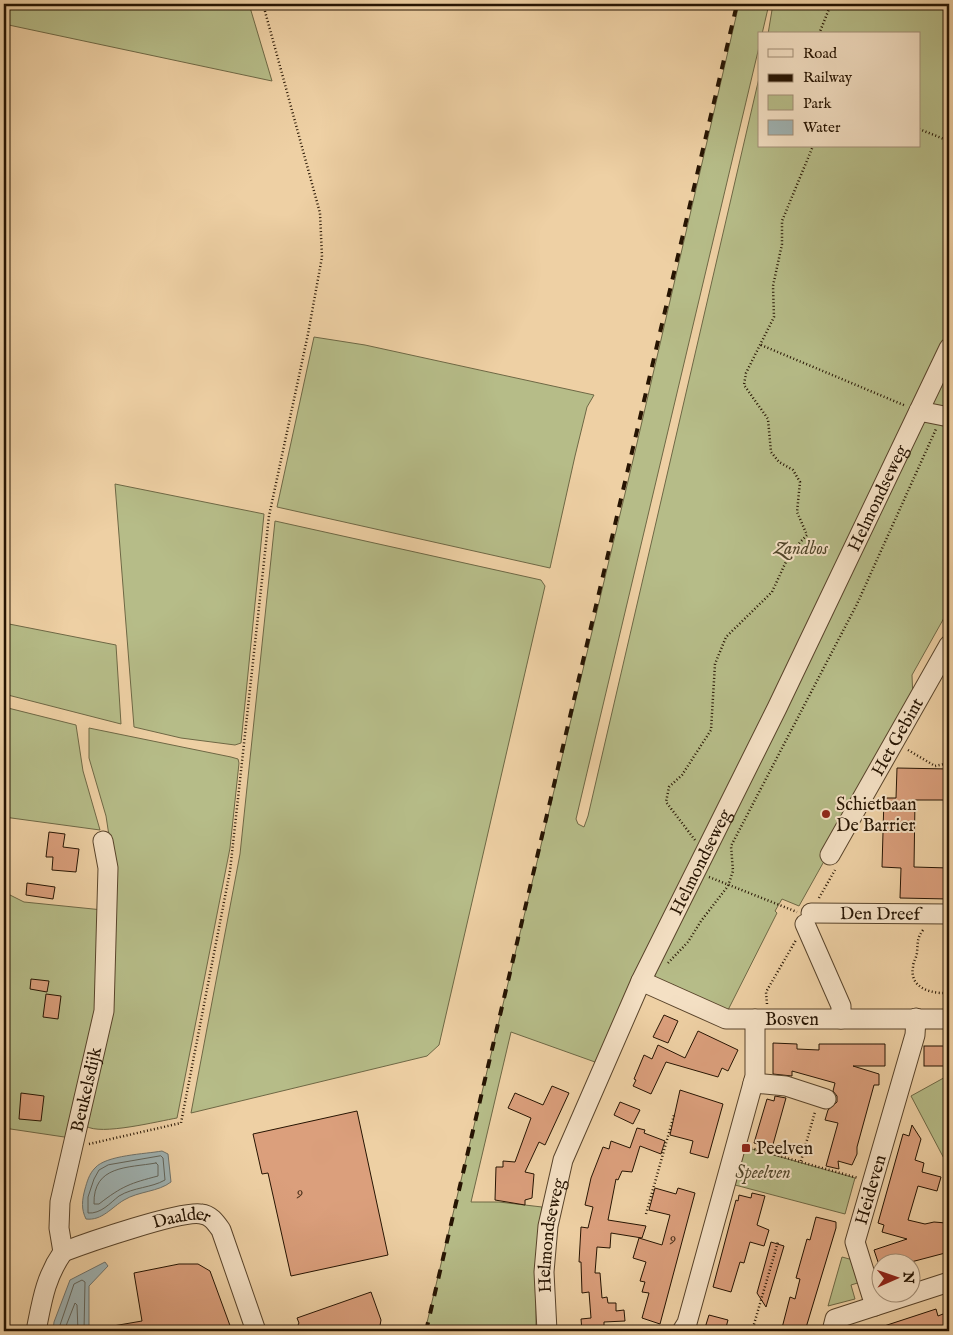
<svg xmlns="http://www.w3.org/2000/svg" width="953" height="1335" font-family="'IM FELL English',serif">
<rect width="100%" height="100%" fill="#eed0a4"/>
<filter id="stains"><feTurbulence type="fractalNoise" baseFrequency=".004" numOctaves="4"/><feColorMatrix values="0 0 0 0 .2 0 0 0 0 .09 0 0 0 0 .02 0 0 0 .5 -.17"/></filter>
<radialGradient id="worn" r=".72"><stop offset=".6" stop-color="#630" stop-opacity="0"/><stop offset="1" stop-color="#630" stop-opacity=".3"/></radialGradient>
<g fill="#b6bc88" stroke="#6e6845">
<polygon points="4,4 249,4 272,81 4,24"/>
<polygon points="739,4 769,4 762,34 759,34 759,47 576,819 578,824 584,827 588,816 759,78 759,146 919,146 919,34 768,34 773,4 949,4 949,609 912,675 913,702 799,906 782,899 775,911 777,913 727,1012 653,980 656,973 644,962 595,1062 511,1032 471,1202 499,1202 542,1207 536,1256 536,1331 425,1331 634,456"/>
<polygon points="314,337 365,345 594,395 587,407 575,456 550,568 277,507"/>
<polygon points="115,484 264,514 241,743 235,745 181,738 134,727"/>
<polygon points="275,521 541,580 545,586 439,1045 427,1056 191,1113 240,854"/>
<polygon points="4,623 116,645 121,724 4,694"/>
<polygon points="4,707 76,725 83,771 100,830 4,817"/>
<path d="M 89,728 L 231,757 L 238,759 L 239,763 L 230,848 L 177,1118 C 159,1121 100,1136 86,1126 L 113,862 L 106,816 L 89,758 Z"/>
<polygon points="4,892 24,902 103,910 96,1016 71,1138 4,1128"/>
<polygon points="949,1075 949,1168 911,1096"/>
<polygon points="745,1147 855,1178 845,1214 735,1185"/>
<polygon points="842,1257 857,1261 864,1281 851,1285 855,1299 828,1306"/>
</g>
<g fill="#9fb3b3" stroke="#6f736c">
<path d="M 162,1151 L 168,1154 L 171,1182 C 158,1192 139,1191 124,1200 C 112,1207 102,1221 86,1219 C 81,1209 82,1200 85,1189 C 87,1182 89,1174 95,1168 C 106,1155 146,1154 162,1151 Z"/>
<polygon points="105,1262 108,1266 89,1286 89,1331 53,1331 54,1322 70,1280"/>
</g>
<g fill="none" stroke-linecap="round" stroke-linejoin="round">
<g stroke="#62645a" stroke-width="1">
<path d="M 161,1156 L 163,1158 L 165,1180 C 151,1188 134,1187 119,1196 C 110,1203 101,1214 88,1213 L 88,1197 L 94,1179 L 99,1170 L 108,1165 Z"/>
<path d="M 156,1163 L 158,1165 L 158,1176 C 131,1183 122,1186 99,1204 L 94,1204 C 93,1165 128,1168 156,1163 Z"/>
<polyline points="58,1331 74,1284 82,1280 85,1282 84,1331"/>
<polyline points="64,1331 75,1303 77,1305 78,1331"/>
</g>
</g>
<g fill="#db9f7c" stroke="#261402">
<polygon points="897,768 949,769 949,800 915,800 914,867 949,868 949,899 900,898 901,868 882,867 884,798 896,798"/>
<polygon points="49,832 65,834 63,847 79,849 76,872 52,870 53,857 46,857"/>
<polygon points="27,883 55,887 53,899 26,895"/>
<polygon points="31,979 49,981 47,992 30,989"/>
<polygon points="46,994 61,996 58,1019 43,1017"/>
<polygon points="664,1015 678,1021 668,1043 653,1037"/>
<polygon points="698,1031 738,1050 728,1071 722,1068 718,1077 666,1062 651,1094 633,1086 636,1080 634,1079 644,1055 652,1059 658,1045 685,1058"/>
<polygon points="773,1043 797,1044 797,1049 819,1050 819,1044 885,1044 885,1066 853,1066 879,1074 879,1085 874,1085 857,1147 857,1154 852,1165 838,1161 839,1169 826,1166 838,1123 825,1120 828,1110 837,1102 837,1096 833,1091 835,1083 792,1071 792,1076 773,1074"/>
<rect x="924" y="1046" width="25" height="20"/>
<polygon points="552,1086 569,1093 545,1145 539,1142 525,1172 534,1174 532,1198 525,1200 525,1205 495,1200 496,1167 503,1167 503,1161 515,1162 531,1118 508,1108 515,1093 543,1105"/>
<polygon points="680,1090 723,1104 708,1158 690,1153 693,1141 670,1135"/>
<polygon points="21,1093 44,1096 41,1121 19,1119"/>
<polygon points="775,1096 786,1098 772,1148 754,1143 767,1099 774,1101"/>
<polygon points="620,1102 640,1110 633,1124 614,1115"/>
<polygon points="357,1111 388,1255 291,1276 268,1173 262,1174 253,1134"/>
<polygon points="912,1125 921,1139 915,1160 924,1163 922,1172 941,1177 937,1191 918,1186 908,1220 925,1224 934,1222 946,1223 946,1228 949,1228 949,1252 911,1262 878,1262 874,1250 907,1239 882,1232 884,1225 878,1223 903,1134 909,1136"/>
<polygon points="637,1128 645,1130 644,1133 665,1141 661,1154 640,1146 632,1172 622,1171 618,1180 616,1179 608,1220 646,1226 642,1238 611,1233 610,1248 597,1247 595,1273 600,1273 602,1298 607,1297 608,1303 616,1303 616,1311 624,1310 625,1321 604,1322 604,1331 582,1331 581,1319 591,1318 589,1292 582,1293 581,1262 579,1262 581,1227 588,1228 593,1207 585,1205 591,1178 603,1147 609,1149 611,1141 630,1148"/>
<polygon points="655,1188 676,1194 678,1188 695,1193 660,1324 642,1318 649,1293 642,1292 645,1282 640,1281 646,1262 633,1258 639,1238 662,1245 670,1215 649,1210"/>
<polygon points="752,1193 765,1196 757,1225 769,1230 764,1246 750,1242 744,1263 740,1262 731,1292 713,1287 736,1200 738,1201 739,1195 751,1198"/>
<polygon points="816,1217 836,1222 836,1228 805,1331 792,1331 782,1328 790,1297 795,1299 800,1279 796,1278 807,1239 810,1240"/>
<polygon points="771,1242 784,1246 766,1307 757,1293"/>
<polygon points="179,1264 198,1264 210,1271 232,1331 113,1331 113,1326 142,1321 134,1273"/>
<polygon points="371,1292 381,1320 379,1331 295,1331 299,1323 297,1318"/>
<polygon points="936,1309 938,1316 943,1314 949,1331 875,1331 875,1329"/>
<polygon points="709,1315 728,1320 725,1331 704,1331"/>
</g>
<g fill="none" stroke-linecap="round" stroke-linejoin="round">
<defs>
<g id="minor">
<polyline points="919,411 949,417"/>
<path id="s1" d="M 830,855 L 949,645"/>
<path id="s2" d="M 811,913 L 949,914"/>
<polyline points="805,924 841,1006 841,1019"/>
<path id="s3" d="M 641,981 L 726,1019 L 949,1019"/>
<polyline points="753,1083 786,1086 826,1099"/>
<path id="s4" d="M 63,1252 C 86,1243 182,1210 201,1214 C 211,1215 216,1223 221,1230 L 256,1331"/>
<polyline points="875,1306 949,1282"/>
<path id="s5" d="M 36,1331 C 42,1301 45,1278 63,1252 L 59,1228 L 60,1202 L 104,1011 L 108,868 L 103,841"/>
<path id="s6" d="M 547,1331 L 544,1272 L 548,1226 L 563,1160 L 641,981 L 777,708 L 949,348"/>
<polyline points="682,1331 687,1323 755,1076 755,1019"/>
<path id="s7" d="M 832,1331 L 835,1319 L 875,1306 L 855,1242 L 915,1035 L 916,1018"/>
</g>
</defs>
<use href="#minor" stroke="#58432a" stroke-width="21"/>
<g stroke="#261402" stroke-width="2.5" stroke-dasharray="1 2.5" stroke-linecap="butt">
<polyline points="819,34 831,4"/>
<polyline points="919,129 949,141"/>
<polyline points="761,345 906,406"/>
<polyline points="908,750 935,766 949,763"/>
<polyline points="695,840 666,802 669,787 682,775 711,730 715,664 726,637 772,592 790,553 807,535 797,512 800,482 793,470 779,462 771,452 768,419 744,385 746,373 774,317 773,286 782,244 782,221 813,146"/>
<polyline points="709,877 797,912"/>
<polyline points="819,898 835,870"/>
<path d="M 923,930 C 917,938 918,942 917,952 C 917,957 913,962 913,967 C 909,989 933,994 949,993"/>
<polyline points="668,963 688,942 701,921 728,886 733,871 731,846 857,604 936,429"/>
<polyline points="767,1004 766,992 796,940"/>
<polyline points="89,1144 181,1123 230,871 269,516 308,334 322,257 320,213 263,4"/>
<polyline points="751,1148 858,1178"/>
<polyline points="801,1161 815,1112"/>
<polyline points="646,1214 674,1115"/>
<polyline points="752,1331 778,1242"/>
</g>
<use href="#minor" stroke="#f4e0c4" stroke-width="19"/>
<polyline stroke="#261402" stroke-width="4" stroke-dasharray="9 9" stroke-linecap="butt" points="426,1331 737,4"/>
</g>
<g fill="#8f2418" stroke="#f4e0c4" stroke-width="2">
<circle cx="826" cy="814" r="5"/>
<rect x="741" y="1143" width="10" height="10" rx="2.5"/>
</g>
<g text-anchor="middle" stroke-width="4" stroke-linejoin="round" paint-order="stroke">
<g font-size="15" fill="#533720">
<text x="300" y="1197">9</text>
<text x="673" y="1243">9</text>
</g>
<g font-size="18" fill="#261402" stroke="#f4e0c4">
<text dy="6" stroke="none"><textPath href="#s6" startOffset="906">Helmondseweg</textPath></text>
<text dy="6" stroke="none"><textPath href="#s1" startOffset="136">Het Gebint</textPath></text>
<text dy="6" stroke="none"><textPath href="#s6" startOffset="501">Helmondseweg</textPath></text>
<text dy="6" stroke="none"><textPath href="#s2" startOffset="69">Den Dreef</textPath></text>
<text dy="6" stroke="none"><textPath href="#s3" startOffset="159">Bosven</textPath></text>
<text dy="6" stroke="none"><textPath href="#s5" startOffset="250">Beukelsdijk</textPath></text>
<text dy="6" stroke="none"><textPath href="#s7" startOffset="176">Heideven</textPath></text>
<text dy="6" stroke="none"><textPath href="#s4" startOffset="124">Daalder</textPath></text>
<text dy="6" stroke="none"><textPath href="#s6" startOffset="96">Helmondseweg</textPath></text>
</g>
<g font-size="18" font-style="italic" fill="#51462a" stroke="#f4e0c4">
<text x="801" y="554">Zandbos</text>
<text x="763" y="1178">Speelven</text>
</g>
<g font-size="18" fill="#261402" stroke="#f4e0c4" text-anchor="start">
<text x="836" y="810">Schietbaan<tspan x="836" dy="21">De Barrier</tspan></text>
<text x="756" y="1154">Peelven</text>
</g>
</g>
<rect width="953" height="1335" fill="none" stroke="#eed0a4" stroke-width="20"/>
<rect x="5" y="5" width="943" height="1325" fill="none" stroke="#261402" stroke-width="2.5"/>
<rect x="10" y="10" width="933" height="1315" fill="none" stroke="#261402"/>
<rect x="758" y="32" width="162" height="115" fill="#f4e0c4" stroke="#a28e76"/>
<rect x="768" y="49" width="25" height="8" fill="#f4e0c4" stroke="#a28e76"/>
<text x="803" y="58" font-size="15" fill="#261402">Road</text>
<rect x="768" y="74" width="25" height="8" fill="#261402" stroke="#a28e76"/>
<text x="803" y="82" font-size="15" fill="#261402">Railway</text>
<rect x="768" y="95" width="25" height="15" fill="#b6bc88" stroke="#a28e76"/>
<text x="803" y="108" font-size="15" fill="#261402">Park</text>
<rect x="768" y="120" width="25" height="15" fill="#9fb3b3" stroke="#a28e76"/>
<text x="803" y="132" font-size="15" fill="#261402">Water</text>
<g transform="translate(896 1278) rotate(88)"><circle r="24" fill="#f4e0c4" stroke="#a28e76"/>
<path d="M0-4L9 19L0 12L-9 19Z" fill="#8f2418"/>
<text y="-8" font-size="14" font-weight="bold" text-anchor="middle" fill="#261402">N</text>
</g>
<rect width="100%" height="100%" filter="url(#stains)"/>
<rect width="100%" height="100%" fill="url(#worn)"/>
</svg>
